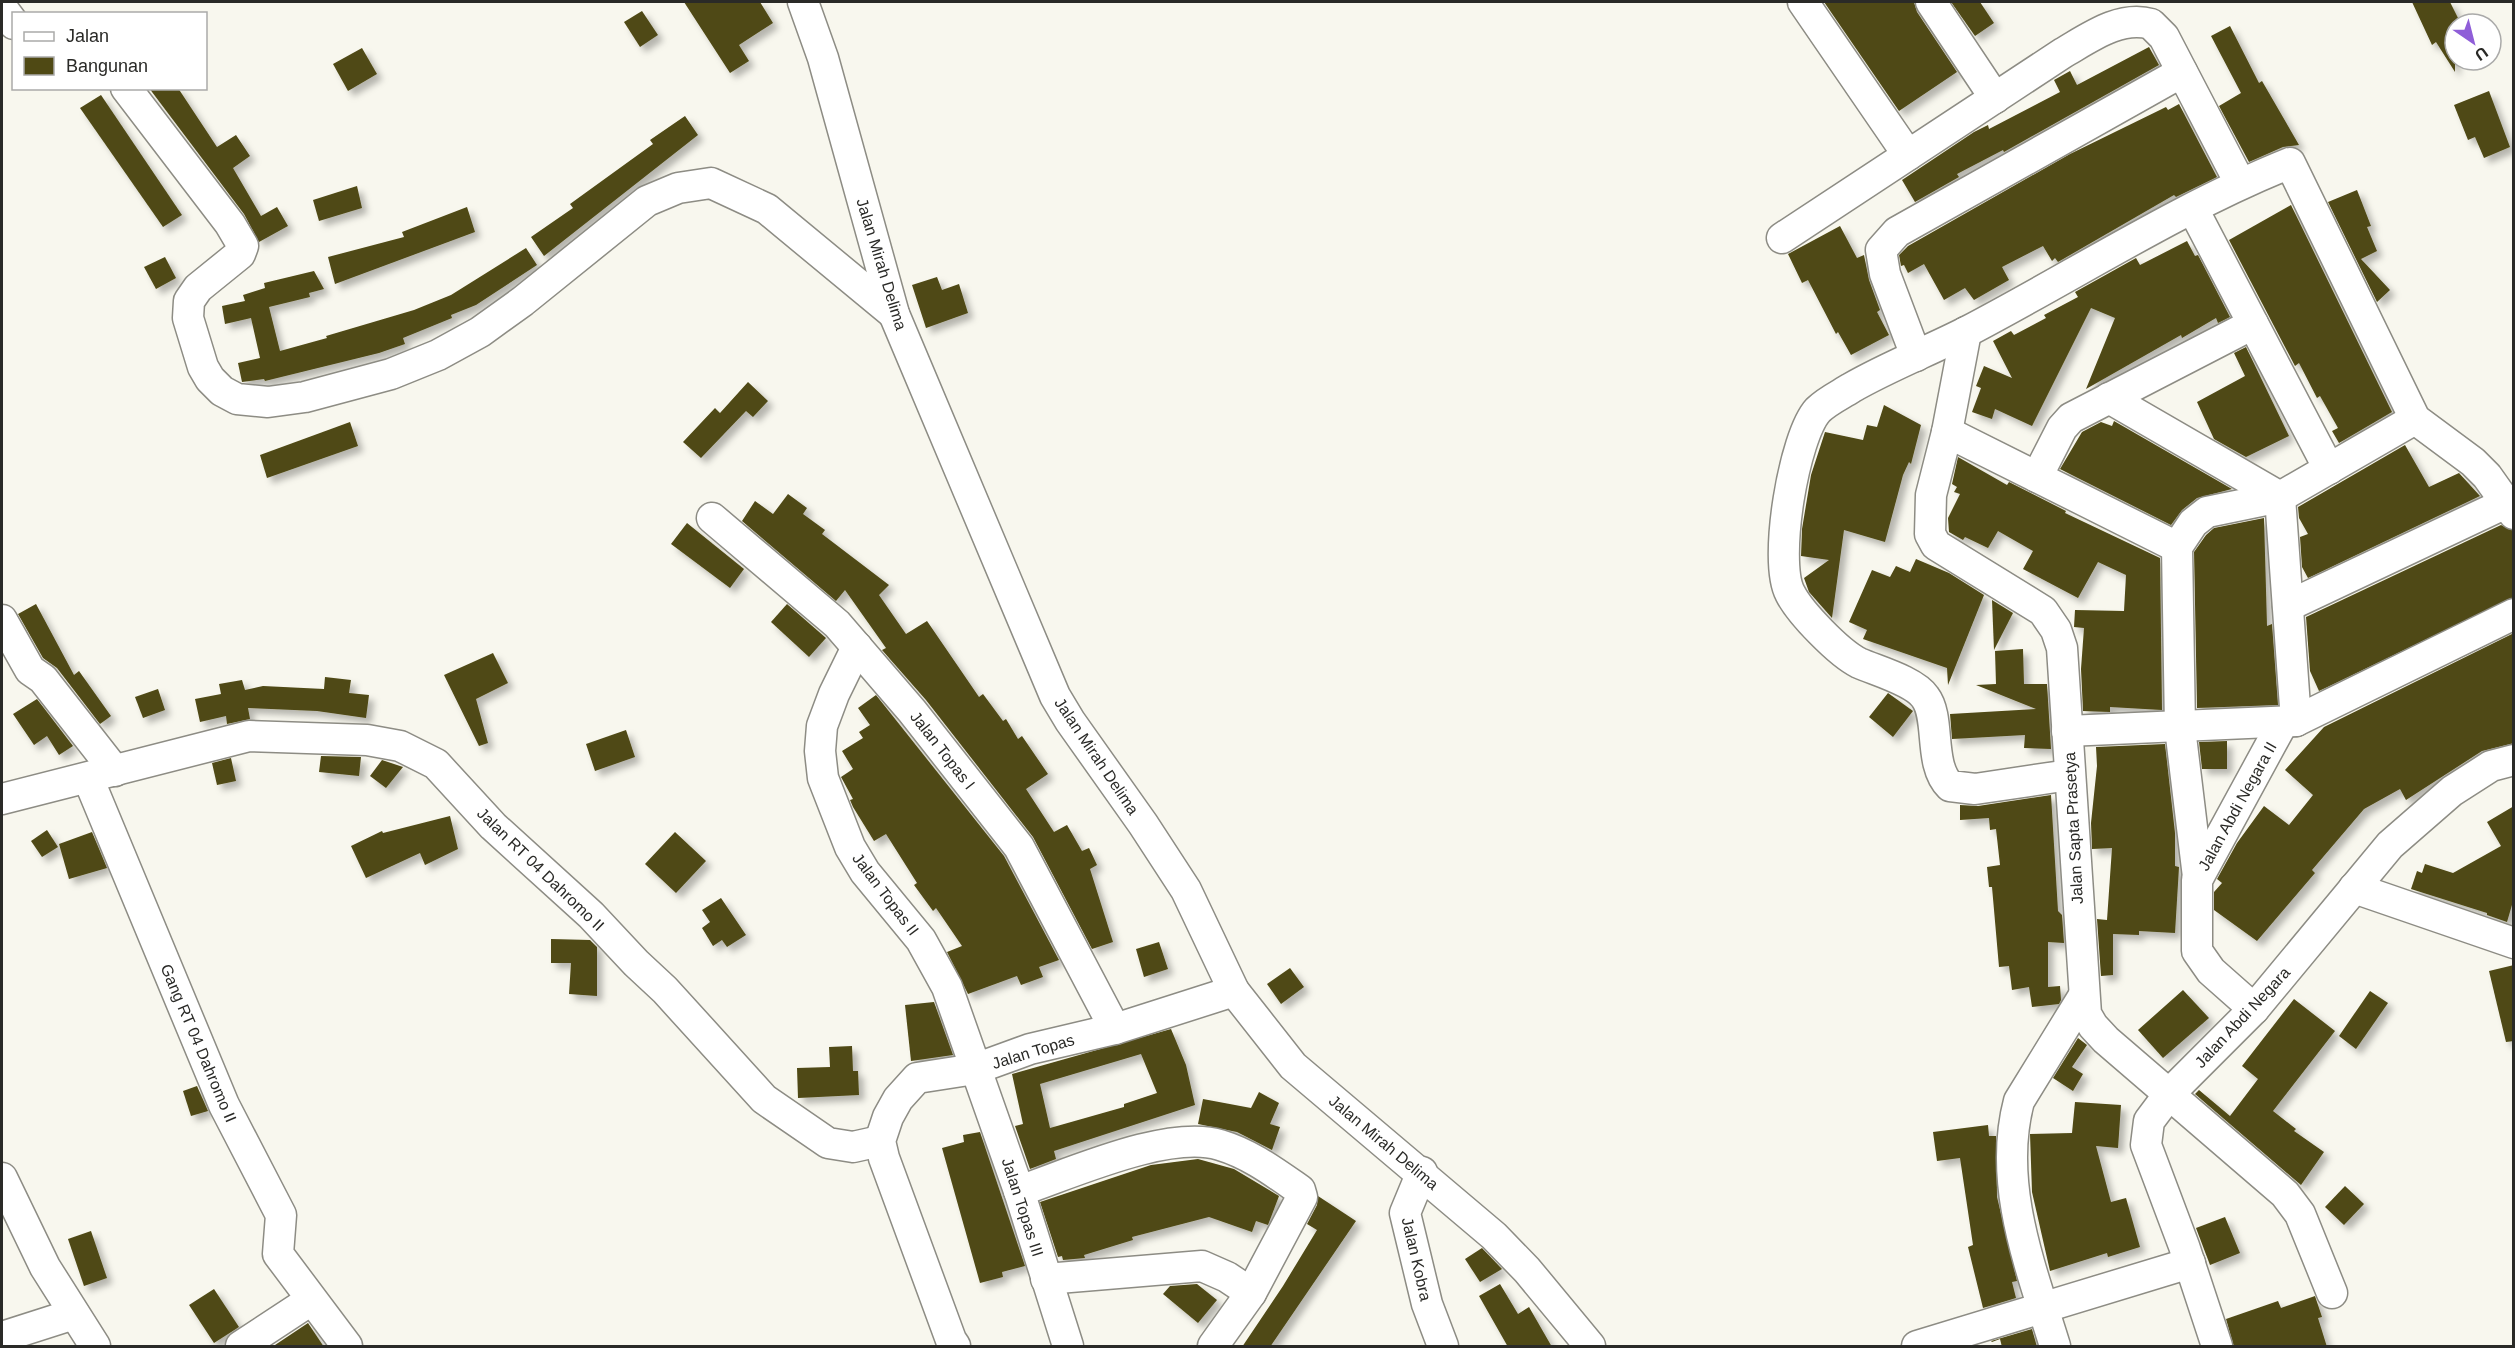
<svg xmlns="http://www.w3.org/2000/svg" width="2515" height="1348" font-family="Arial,sans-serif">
<defs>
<filter id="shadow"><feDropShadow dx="5.5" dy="5.5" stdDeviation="3" flood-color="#0004"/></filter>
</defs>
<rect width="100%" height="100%" fill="#f8f7ee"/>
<g fill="#4f4914" fill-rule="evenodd" filter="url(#shadow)">
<polygon points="684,2 760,2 773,23 739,45 749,61 730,73"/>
<polygon points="1824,2 1914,2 1917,12 1957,72 1899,111"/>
<polygon points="1951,2 1980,2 1994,23 1975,36"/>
<polygon points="2412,2 2450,2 2461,24 2455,24 2455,72 2436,42 2432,45"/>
<polygon points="642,11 658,35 640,47 624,22"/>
<polygon points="2230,26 2259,83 2262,81 2299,145 2283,147 2249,162 2219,106 2241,93 2211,36"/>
<polygon points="2149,47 2159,65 2004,152 2003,150 1957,174 1959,177 1915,202 1902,180 1974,132 1988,125 1989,129 2060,92 2054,80 2070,71 2077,85"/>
<polygon points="362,48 377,74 348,91 333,64"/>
<polygon points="149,88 178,88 217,147 236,135 250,156 233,168 261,216 277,207 288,226 259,242 244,214"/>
<polygon points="2489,91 2510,147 2484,158 2475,137 2468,140 2454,105"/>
<polygon points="101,95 182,215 163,227 80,108"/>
<polygon points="2179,104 2217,177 2176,197 2174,195 2058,262 2055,258 2052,261 2043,246 2002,267 2009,280 1974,300 1965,288 1944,300 1924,264 1908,273 1904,265 1901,266 1899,255 1908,246 2070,154 2166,107 2168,110"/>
<polygon points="685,116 698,135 544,256 531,237 573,208 570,204 653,144 650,140"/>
<polygon points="357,186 362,208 319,221 313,200"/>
<polygon points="2357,190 2371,226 2367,227 2377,251 2361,259 2390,290 2377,302 2328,202"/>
<polygon points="2291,205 2392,412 2339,443 2332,431 2338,428 2320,396 2317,398 2299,363 2295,366 2229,240"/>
<polygon points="467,207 475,232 335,284 328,257 404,237 402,232"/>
<polygon points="1840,226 1857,258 1864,255 1869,280 1880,310 1877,312 1889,335 1851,355 1838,332 1836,334 1808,280 1802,283 1788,254"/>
<polygon points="2187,241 2195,256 2198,255 2230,317 2218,323 2216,318 2182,338 2181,335 2086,389 2115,318 2091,308 2032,426 1995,409 1992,419 1972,412 1981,388 1976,386 1984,366 2012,378 1993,341 2011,331 2014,335 2046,318 2044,315 2078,297 2075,292 2136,258 2140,265"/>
<polygon points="526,248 537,265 476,305 451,315 452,318 403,338 405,344 379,353 265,381 264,379 242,382 238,363 260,358 251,318 225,324 222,306 245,301 243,295 265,288 264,283 314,271 324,289 309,293 310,297 269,307 280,351 327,338 326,336 414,310 451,295"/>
<polygon points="165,257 176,278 156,289 144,267"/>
<polygon points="937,277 942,290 959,284 968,313 926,328 912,285"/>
<polygon points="2246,347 2289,436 2246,457 2214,439 2197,402 2245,376 2234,353"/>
<polygon points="748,382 768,401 753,417 746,411 701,458 683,442 715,408 720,413"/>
<polygon points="1884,405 1921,425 1911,464 1909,462 1903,475 1885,542 1844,530 1832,618 1809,592 1804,578 1829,560 1801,556 1802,529 1811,475 1825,432 1863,440 1867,425 1877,427"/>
<polygon points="2114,421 2232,489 2197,498 2182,510 2171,525 2060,469 2082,432 2101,422 2112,426"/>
<polygon points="350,422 358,446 267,478 260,455"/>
<polygon points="2405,445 2429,487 2459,473 2480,496 2308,578 2302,567 2300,537 2308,534 2299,518 2298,507"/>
<polygon points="1958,457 2007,485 2009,482 2066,511 2065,513 2160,558 2162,710 2110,707 2110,712 2083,711 2081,669 2084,628 2074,627 2075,610 2124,611 2126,575 2098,562 2078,598 2023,569 2033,551 1998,531 1988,548 1965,537 1963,540 1949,532 1948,518 1960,494 1954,492 1957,487 1952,484"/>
<polygon points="788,494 807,508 803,514 825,530 822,534 889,585 879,595 906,634 927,621 979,697 983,694 1003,721 1006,719 1018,739 1022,736 1048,774 1026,789 1054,832 1067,825 1082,851 1089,848 1097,865 1090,869 1113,942 1092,949 1033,837 926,700 882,650 886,648 845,590 836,601 742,521 755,501 773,514"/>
<polygon points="2264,518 2267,626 2272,624 2278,705 2197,708 2194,552 2206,535 2214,528"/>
<polygon points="687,523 744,569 730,588 671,544"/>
<polygon points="2501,525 2514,531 2514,597 2319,691 2310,671 2306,617"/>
<polygon points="1916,559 1949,573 1984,595 1948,685 1947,668 1863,639 1867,630 1849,622 1872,570 1890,577 1896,566 1910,572"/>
<polygon points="1992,600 2013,613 1994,650"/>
<polygon points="36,604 74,675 79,671 111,716 100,724 57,668 43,658 18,614"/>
<polygon points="787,604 826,638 809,657 771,622"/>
<polygon points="2514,633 2514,743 2482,751 2406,800 2400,789 2364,809 2312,870 2315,873 2257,941 2214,910 2214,892 2222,883 2217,879 2237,843 2264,806 2289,825 2313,795 2285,770 2324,727"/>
<polygon points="2023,649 2024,684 2047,684 2051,749 2024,748 2025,735 1952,739 1950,714 2036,709 1976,685 1996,684 1995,651"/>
<polygon points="493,653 508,683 476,699 488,743 479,746 444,675"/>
<polygon points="325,677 351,680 349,693 369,695 366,718 317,711 248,708 250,719 227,724 226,716 200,722 195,699 221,694 219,684 242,680 245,690 263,686 324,689"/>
<polygon points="158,689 165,710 143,718 135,697"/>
<polygon points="1888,693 1913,711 1893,737 1869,717"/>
<polygon points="876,695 1004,856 1059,960 1039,967 1043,977 1021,985 1017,976 968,994 947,952 962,946 936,908 933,911 914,885 917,883 886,834 874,841 853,807 850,800 853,799 841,777 853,769 842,751 863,738 859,732 870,725 858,708"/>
<polygon points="37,699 73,746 59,755 47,736 34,745 13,714"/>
<polygon points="626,730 635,757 595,771 586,744"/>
<polygon points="2227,741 2227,769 2202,769 2199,742"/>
<polygon points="2165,744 2175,833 2175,866 2179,867 2175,933 2139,931 2139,935 2113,934 2113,975 2101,976 2097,919 2107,920 2112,848 2092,849 2091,823 2097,766 2096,747"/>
<polygon points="321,756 361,757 359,776 319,772"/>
<polygon points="231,758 236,781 217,785 212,763"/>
<polygon points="382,760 403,767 386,788 370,776"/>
<polygon points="2051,795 2058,911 2062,915 2064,943 2048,942 2048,987 2060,986 2061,1000 2059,1004 2032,1007 2029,987 2012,990 2009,966 1999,967 1992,887 1989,887 1987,867 2000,865 1996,829 1990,830 1989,818 1960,820 1960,805 1978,806"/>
<polygon points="2514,806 2514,898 2507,922 2487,915 2487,913 2411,889 2417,871 2422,873 2425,864 2453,873 2501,846 2487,822"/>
<polygon points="450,816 458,849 425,865 420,853 366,878 351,846 382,831 383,833"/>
<polygon points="47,830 58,847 42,857 31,841"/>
<polygon points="92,832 107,868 69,879 59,844"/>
<polygon points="675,832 706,861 676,893 645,864"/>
<polygon points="721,898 746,935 727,947 722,940 713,946 702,928 710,922 702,910"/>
<polygon points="551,939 590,940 597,947 597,996 569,994 571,963 551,963"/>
<polygon points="1159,942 1168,969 1144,977 1136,949"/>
<polygon points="2514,965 2514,1041 2506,1042 2489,971"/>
<polygon points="1290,968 1304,987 1281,1004 1267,984"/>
<polygon points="2183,990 2209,1018 2163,1058 2138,1030"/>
<polygon points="2370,991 2388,1003 2356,1049 2339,1036"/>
<polygon points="2294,999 2335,1031 2273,1111 2296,1129 2294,1131 2324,1152 2301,1185 2195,1094 2199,1090 2230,1116 2258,1079 2242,1066"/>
<polygon points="934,1002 953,1055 911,1061 905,1005"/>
<path d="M 1171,1029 L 1186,1065 L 1195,1105 L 1054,1151 L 1056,1159 L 1030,1169 L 1015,1126 L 1023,1124 L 1012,1074 ZM 1141,1054 L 1157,1093 L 1124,1104 L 1124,1107 L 1050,1128 L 1040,1084 Z"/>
<polygon points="2078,1038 2087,1045 2072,1067 2083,1074 2073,1091 2053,1078"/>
<polygon points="852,1046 853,1071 858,1071 859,1095 798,1098 797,1068 830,1067 829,1047"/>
<polygon points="197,1086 208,1111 191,1116 183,1091"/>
<polygon points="1259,1092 1279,1103 1270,1124 1280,1127 1272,1150 1237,1132 1198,1124 1203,1099 1251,1108"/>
<polygon points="2075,1102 2121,1105 2118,1148 2096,1146 2111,1202 2126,1198 2140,1247 2108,1257 2107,1253 2050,1271 2032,1192 2030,1134 2072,1133"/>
<polygon points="1988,1125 1989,1136 1996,1136 1997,1197 2017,1281 2012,1282 2016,1298 1983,1308 1968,1247 1973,1245 1960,1158 1937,1161 1933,1132"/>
<polygon points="980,1132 1025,1266 1002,1272 1003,1277 980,1283 942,1148 964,1142 963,1135"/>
<polygon points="1198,1159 1234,1169 1279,1196 1268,1225 1256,1221 1252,1232 1209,1217 1132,1237 1133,1240 1084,1255 1085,1258 1063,1260 1062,1256 1058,1257 1040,1202 1151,1165"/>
<polygon points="2345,1186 2364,1204 2344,1225 2325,1207"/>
<polygon points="1318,1196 1356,1221 1270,1347 1242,1347 1283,1286 1317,1230 1307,1224 1317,1205"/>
<polygon points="2225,1217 2240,1253 2210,1265 2196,1228"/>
<polygon points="91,1231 107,1278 84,1286 68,1239"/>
<polygon points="1482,1248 1502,1269 1480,1282 1465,1259"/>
<polygon points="1197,1284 1217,1300 1198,1323 1163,1294 1170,1286"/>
<polygon points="1500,1284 1518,1314 1529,1307 1552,1347 1508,1347 1479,1296"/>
<polygon points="214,1289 239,1327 214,1343 189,1305"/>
<polygon points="2315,1296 2322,1317 2318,1318 2327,1347 2234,1347 2226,1319 2278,1301 2281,1308"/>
<polygon points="308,1323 324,1347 272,1347"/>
<polygon points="2032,1329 2037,1347 2002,1347 2000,1339 1992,1342 1991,1341"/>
</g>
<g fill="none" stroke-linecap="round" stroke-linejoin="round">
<defs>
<g id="minor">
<polyline points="803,2 823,58 894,314 1055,696 1070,721 1143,824 1186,890 1234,991 1293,1066 1494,1236 1527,1270 1590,1346"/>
<polyline points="1803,2 1908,155"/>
<polyline points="1931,2 1995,98"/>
<polyline points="2,8 14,24"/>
<polyline points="126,88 230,224 243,246 240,254 198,288 189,301 188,318 203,367 210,379 222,391 237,399 268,402 305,397 391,374 438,355 480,332 523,301 647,201 678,188 711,183 767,209 894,314"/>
<polyline points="2193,209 2329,469"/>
<path d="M 1782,238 L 2063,53 C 2089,38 2120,15 2151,24 L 2164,37 L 2240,183"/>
<polyline points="1966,332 1947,432 1931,495 1930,534 1936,545 2043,611 2056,630 2062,648 2086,1014 2093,1026 2106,1040 2285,1194 2300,1214 2332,1293"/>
<polyline points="1916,356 1885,274 1881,250 1897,232 2182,72"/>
<polyline points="2109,398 2280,497"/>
<polyline points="1947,432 2177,547"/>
<polyline points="2037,477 2062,428 2071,418 2253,324"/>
<polyline points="2280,497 2296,721"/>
<polyline points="712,518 837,624 912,711 1019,847 1115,1029"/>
<polyline points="2288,606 2506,503"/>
<polyline points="2,620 30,670 43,679 115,771"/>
<polyline points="857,647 834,694 822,726 820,751 823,778 850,847 865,872 921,940 947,987 1019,1191 1068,1346"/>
<polyline points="2067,731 2296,721 2514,614"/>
<path d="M 2069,775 L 1975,789 L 1950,786 C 1928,764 1941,718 1925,697 C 1914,681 1877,671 1859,663 C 1839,653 1800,613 1790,593 C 1773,561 1794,436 1818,410 C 1827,401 1840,395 1851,388 C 1889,366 1929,351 1968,331 C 2075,275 2178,208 2290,163 L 2415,419 L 2473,462 L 2487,476 L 2514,514"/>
<polyline points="88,778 224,1105 281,1215 278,1254 347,1346"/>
<polyline points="2,799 249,736 367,740 400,746 436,764 493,826 591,915 636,963 665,990 764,1099 828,1143 853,1147 880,1141"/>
<polyline points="2198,877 2180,728 2177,547 2193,523 2207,512 2280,497 2415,419"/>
<polyline points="2354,888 2514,943"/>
<polyline points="2254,1009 2211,971 2197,951 2197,880 2282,724"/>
<polyline points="1422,1172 1405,1213 1427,1304 1443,1346"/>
<polyline points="2,1178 45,1267 95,1346"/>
<path d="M 1019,1191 C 1070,1174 1168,1129 1220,1145 C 1250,1154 1274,1172 1300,1190 L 1302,1197 L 1251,1293 L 1213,1346"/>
<polyline points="1046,1279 1202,1266 1227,1277 1251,1293"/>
<polyline points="2,1337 74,1314"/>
<polyline points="241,1346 311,1300"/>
<polyline points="955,1346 951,1340 884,1158 880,1141 888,1117 898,1099 917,1078 975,1069 1030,1049 1115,1029 1234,991"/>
<polyline points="1917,1346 2190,1263"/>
<path d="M 2055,1346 C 2031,1268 1997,1184 2019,1101 L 2083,997"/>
<polyline points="2217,1346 2184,1246 2146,1145 2149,1121 2170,1093 2254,1009 2390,845 2452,791 2491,766 2514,760"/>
</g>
</defs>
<use href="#minor" stroke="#8d8c84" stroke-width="33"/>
<use href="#minor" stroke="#fff" stroke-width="30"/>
</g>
<g text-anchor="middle" stroke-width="6" stroke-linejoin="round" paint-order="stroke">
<g font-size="16" fill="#2a2a27" stroke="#fff">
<text transform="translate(882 264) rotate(73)" y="6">Jalan Mirah Delima</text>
<text transform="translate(943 750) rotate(52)" y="6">Jalan Topas I</text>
<text transform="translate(1097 756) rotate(56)" y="6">Jalan Mirah Delima</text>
<text transform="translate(2237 806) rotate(-61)" y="6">Jalan Abdi Negara II</text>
<text transform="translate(2073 828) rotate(-93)" y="6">Jalan Sapta Prasetya</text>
<text transform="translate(541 869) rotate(44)" y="6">Jalan RT 04 Dahromo II</text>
<text transform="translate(886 894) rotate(53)" y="6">Jalan Topas II</text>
<text transform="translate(2242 1017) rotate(-47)" y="6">Jalan Abdi Negara</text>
<text transform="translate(199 1043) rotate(67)" y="6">Gang RT 04 Dahromo II</text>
<text transform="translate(1033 1051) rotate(-17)" y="6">Jalan Topas</text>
<text transform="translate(1384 1142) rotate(40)" y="6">Jalan Mirah Delima</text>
<text transform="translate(1023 1207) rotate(72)" y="6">Jalan Topas III</text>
<text transform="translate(1417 1259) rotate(77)" y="6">Jalan Kobra</text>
</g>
</g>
<rect width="2515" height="1348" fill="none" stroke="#2a2a27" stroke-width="6"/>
<rect x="12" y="12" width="195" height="78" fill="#ffffff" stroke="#aaaaa9" stroke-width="1.5"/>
<rect x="24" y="32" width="30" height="9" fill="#ffffff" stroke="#aaaaa9" stroke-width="1.5"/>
<text x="66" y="42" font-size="18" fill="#2a2a27">Jalan</text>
<rect x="24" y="57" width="30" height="18" fill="#4f4914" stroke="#aaaaa9" stroke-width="1.5"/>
<text x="66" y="72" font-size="18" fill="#2a2a27">Bangunan</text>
<g transform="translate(2473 42) rotate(145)"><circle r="28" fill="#ffffff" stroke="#aaaaa9" stroke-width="1.5"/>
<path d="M0-4.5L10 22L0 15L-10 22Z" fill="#8f5ed8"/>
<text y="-9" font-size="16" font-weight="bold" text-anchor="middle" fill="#2a2a27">U</text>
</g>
</svg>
